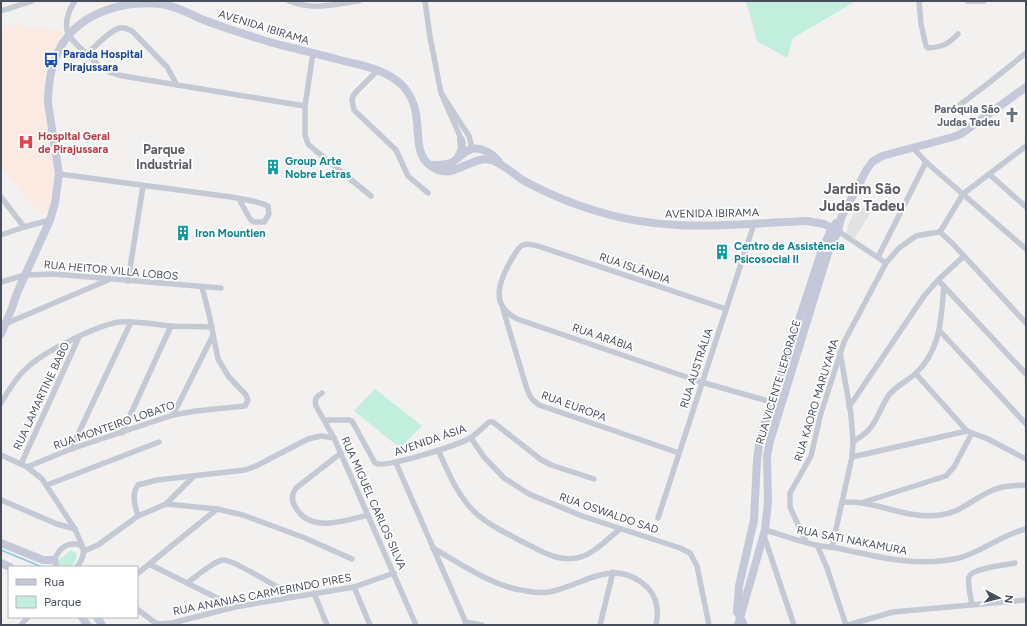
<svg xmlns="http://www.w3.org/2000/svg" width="1027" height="626" font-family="Figtree,sans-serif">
<rect width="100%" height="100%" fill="#f2f1f0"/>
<polygon fill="#e3e2e2" points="858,205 871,212 855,238 846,234 849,223"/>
<polygon fill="#faeae2" points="15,23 22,25 29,29 36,26 40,27 63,32 50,56 45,75 44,86 44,104 55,171 53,197 48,212 46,214 40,212 36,209 1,168 1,27"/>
<g fill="#c1eedd">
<polygon points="746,1 856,1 793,38 787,58 757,41"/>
<polygon points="375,389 422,426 400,448 354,411"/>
<path d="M 71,550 L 76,553 C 77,560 75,562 71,567 L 59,565 L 57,561 Z"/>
</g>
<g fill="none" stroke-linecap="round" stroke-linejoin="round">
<polyline stroke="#8fc1e9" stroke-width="1.5" points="1,550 42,567"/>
<g stroke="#c4c9d4" stroke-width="5.5">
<path d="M 75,1 C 69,9 63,25 69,35 C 73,43 93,59 100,67 L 112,73 L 123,76 L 305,106"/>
<path d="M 289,1 C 315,11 332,4 359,1"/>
<polyline points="425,1 430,37 441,93 463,143"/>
<path d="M 919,1 L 921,24 L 926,46 L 928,48 C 942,47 949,44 958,34"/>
<polyline points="967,1 984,1"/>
<polyline points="1,11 32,1"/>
<polyline points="313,53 305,106 305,135 308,144 316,151 371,196"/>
<path d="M 87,54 C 95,47 110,30 120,28 C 124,27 128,29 132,31 L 167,67 L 177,85"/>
<polyline points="378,70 357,91 353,96 352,100 354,110 396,150 408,176 428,193"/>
<polyline points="441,93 469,136 471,144 470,150 468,149"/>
<polyline points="957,107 990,82 1026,53"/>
<polyline points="913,148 926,162 1026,249"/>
<path d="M 59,174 L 231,197 C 244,199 257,201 268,206 L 269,214 L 264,222 L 254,222 L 250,219 L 239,199"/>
<polyline points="989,174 1026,207"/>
<polyline points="1,197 24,227"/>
<polyline points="838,231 886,263"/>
<polyline points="940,232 963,194 1026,146"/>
<polyline points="1,235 24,227 50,220"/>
<polyline points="878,257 926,162"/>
<polyline points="938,280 1026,374"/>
<polyline points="128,281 143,186"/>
<polyline points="1,282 25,275 53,274 221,288"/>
<path d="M 503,309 L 526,386 C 529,395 531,400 539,405 L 679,453"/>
<path d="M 726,309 L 538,246 C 533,245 528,243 523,245 C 518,247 516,253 513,257 C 505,270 493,293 503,307 C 506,312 512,316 517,319 L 701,382 L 775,403"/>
<polyline points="5,324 108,280"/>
<polyline points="939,330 1026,424"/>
<polyline points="840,352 851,415 853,442"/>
<polyline points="916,374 967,431 988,439 1026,459"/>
<path d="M 322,393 C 316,397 314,399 316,406 L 334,438 L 416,625"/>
<path d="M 1,403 C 9,390 17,376 29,366 C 44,352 99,324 120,322 C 136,321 152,324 169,326 C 183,327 197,326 212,327"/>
<polyline points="849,407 924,296 938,280 964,256"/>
<polyline points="173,415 213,335"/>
<path d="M 325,420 L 349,420 L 352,421 L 375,463 C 385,469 458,445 470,438 C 477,434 483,427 489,422 L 493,422 L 540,459 L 551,465 L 594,479"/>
<polyline points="122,433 171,326"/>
<polyline points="471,438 484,457 504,478 529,494 582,516 680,548 690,553 697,566 709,625"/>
<polyline points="71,449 131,322"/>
<path d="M 438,450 C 447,469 455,490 469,506 C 483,523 506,533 525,543 C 535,548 545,554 556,557 C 563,559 570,559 577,558 C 593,555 607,539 620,529"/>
<path d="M 341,453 L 296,488 C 291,495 291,501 296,508 C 311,533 345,521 368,515"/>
<polyline points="1,455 27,467 42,479 75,529 83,548"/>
<polyline points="852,457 967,431"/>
<polyline points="396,463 467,625"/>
<polyline points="21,464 79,337"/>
<polyline points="27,467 71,449 173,415 196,411 245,406 248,400 246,395 229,377 218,359 209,314 202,287"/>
<polyline points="47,485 159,442"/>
<polyline points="1,500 57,524 75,529"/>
<path d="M 843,502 C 849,502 856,502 862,503 C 888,507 913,519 940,515 C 963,512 973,498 993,490 C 1003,485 1015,486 1026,485"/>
<polyline points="861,503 946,476 954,467 972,433"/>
<polyline points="166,504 194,476"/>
<path d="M 138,516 C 135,506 131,494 138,485 L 157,480 L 245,470 L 256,466 L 308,439 L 321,436 L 334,438"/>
<polyline points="658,518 754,224"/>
<path d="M 765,530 C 782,535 798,541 815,545 C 824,547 833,547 842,549 C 882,558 919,567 959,558 C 983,552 1002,534 1026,529"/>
<polyline points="764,536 794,625"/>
<polyline points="806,542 790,507 790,493 811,456 821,413 844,342 886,263 899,248 916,236 932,233 940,232 952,243 1026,323"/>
<polyline points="817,545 827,568 846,625"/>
<path d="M 832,547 L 852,457 L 853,442 C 859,438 867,433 871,427 C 879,417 882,404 889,395 C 896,386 907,381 915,374 C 941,350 941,319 944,286"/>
<path d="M 433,548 C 461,564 495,588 527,591 C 536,593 546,593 554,591 C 588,582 617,557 648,588 C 658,599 659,611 656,625"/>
<polyline points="84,551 98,545 138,516 166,504 217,509 243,515 305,538 352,559"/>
<polyline points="149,564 235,607"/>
<path d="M 57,567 C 51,557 62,545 72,544 C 90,543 83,559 77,567"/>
<polyline points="137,574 217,509"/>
<path d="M 187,583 C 195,578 214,560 224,560 C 234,560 282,590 294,597"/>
<polyline points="354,587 370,625"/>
<polyline points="314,593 327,625"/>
<path d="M 972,605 C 971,597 967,585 969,577 C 971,568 1006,565 1015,563"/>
<polyline points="137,609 154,622 160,624 172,623 235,607 354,587 394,573"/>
<polyline points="738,616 743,620 745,625"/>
<polyline points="465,622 482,625"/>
<polyline points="21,625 28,617"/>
<polyline points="600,625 613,572"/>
<polyline points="848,625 893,612 1026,600"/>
</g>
<g stroke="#c4c8d8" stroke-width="8">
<polyline points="458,157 462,149 461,140"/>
<path d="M 432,165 C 438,165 445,165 451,163 C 457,160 462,153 469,150 C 480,145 493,154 499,162"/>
<path d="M 1,334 L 12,308 L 17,293 L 50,220 L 55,203 L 59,174 L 48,103 C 48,84 52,62 61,46 C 81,12 124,0 161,4 C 176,6 190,14 204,20 C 227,29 250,36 273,43 C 296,49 318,54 340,60 C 359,65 379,68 396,80 C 407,88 414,101 416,114 C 420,135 413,160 438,170 C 457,177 473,155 491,160 C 504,164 514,175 526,182 C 547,193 570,203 593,210 C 666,234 732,224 807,221 L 824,224 L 838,231"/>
<polyline points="1,543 43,560 54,560"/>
<polyline points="1,563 10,567"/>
<polyline points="737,612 739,586 754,520 757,460 760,438 822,250 830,232 836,223"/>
<polyline points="82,617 87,625"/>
<polyline points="97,617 102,625"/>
<polyline points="738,625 765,530 768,502 767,456 770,441 829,250 838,231 841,218 867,169 872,162 882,156 953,137 961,134 1026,87"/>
</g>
</g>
<defs>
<symbol id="bus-bare" viewBox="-9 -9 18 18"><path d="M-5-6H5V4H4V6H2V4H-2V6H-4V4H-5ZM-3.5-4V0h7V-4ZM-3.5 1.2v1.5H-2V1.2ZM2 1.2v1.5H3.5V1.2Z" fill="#1a4fb4" stroke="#fff" stroke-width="2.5" paint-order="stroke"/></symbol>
<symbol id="church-bare" viewBox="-9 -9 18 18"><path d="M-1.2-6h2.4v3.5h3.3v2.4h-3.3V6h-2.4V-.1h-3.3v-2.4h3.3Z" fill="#6b7280" stroke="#fff" stroke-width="2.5" paint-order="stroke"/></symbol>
<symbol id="hospital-bare" viewBox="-9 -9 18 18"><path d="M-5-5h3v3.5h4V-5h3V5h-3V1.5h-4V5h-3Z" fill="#e0444e" stroke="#fff" stroke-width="2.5" paint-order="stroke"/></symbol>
<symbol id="building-bare" viewBox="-9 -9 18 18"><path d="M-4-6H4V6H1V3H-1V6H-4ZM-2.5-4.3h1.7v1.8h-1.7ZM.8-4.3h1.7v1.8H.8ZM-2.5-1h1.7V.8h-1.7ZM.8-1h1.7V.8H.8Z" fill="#0f9aa8" stroke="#fff" stroke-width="2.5" paint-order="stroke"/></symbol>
</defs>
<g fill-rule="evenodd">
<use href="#bus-bare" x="40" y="49" width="22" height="22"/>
<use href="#church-bare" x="1001" y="104" width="22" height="22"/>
<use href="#hospital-bare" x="15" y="131" width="22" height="22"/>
<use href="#building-bare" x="262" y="156" width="22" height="22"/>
<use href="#building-bare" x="172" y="222" width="22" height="22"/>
<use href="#building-bare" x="711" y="241" width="22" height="22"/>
</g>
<g text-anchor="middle" stroke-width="3.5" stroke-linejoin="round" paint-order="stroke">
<g font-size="11" fill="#494e5d" stroke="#fff">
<text transform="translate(264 27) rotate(17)" y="4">AVENIDA IBIRAMA</text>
<text transform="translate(712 213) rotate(-1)" y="4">AVENIDA IBIRAMA</text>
<text transform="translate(635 268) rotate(19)" y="4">RUA ISLÂNDIA</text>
<text transform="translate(111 270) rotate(5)" y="4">RUA HEITOR VILLA LOBOS</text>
<text transform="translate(603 337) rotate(19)" y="4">RUA ARÁBIA</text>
<text transform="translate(696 368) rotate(-72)" y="4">RUA AUSTRÁLIA</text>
<text transform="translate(778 382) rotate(-73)" y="4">RUA VICENTE LEPORACE</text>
<text transform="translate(41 396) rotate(-65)" y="4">RUA LAMARTINE BABO</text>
<text transform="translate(816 400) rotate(-73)" y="4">RUA KAORO MARUYAMA</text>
<text transform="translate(574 406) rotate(20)" y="4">RUA EUROPA</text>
<text transform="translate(114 425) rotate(-19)" y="4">RUA MONTEIRO LOBATO</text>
<text transform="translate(430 440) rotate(-19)" y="4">AVENIDA ÁSIA</text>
<text transform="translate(374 503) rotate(66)" y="4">RUA MIGUEL CARLOS SILVA</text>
<text transform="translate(609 513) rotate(19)" y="4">RUA OSWALDO SAD</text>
<text transform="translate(852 540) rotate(11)" y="4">RUA SATI NAKAMURA</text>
<text transform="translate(262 594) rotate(-11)" y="4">RUA ANANIAS CARMERINDO PIRES</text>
</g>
<g font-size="11" font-weight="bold" fill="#164399" stroke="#fff" text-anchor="start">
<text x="63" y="58">Parada Hospital<tspan x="63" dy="13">Pirajussara</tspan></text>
</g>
<g font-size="11" font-weight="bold" fill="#5b616d" stroke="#fff" text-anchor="end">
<text x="1000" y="113">Paróquia São<tspan x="1000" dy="13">Judas Tadeu</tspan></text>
</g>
<g font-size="11" font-weight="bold" fill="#be3a42" stroke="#fff" text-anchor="start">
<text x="38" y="140">Hospital Geral<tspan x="38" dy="13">de Pirajussara</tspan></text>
</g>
<g font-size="11" font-weight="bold" fill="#0d838f" stroke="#fff" text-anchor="start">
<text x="285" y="165">Group Arte<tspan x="285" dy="13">Nobre Letras</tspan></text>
<text x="195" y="237">Iron Mountien</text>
<text x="734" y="250">Centro de Assistência<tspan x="734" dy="13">Psicosocial II</tspan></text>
</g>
<g font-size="13" font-weight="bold" fill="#5d5e65" stroke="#fff">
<text x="164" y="154">Parque<tspan x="164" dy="15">Industrial</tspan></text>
</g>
<g font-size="15" font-weight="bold" fill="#5d5e65" stroke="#fff">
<text x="862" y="194">Jardim São<tspan x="862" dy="17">Judas Tadeu</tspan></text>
</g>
</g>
<rect width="1027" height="626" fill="none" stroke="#494e5d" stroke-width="4"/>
<rect x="8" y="566" width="130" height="52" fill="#ffffff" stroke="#b6b8be"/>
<rect x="16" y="579" width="20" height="6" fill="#c4c8d8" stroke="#b6b8be"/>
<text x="44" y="586" font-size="12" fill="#494e5d">Rua</text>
<rect x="16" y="596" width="20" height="12" fill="#c1eedd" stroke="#b6b8be"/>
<text x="44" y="606" font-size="12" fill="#494e5d">Parque</text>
<g transform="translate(999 598) rotate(97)" stroke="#ffffff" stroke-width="3" paint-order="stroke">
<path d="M0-3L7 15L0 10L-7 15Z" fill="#494e5d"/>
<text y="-6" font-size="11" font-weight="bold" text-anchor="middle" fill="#494e5d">N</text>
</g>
</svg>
